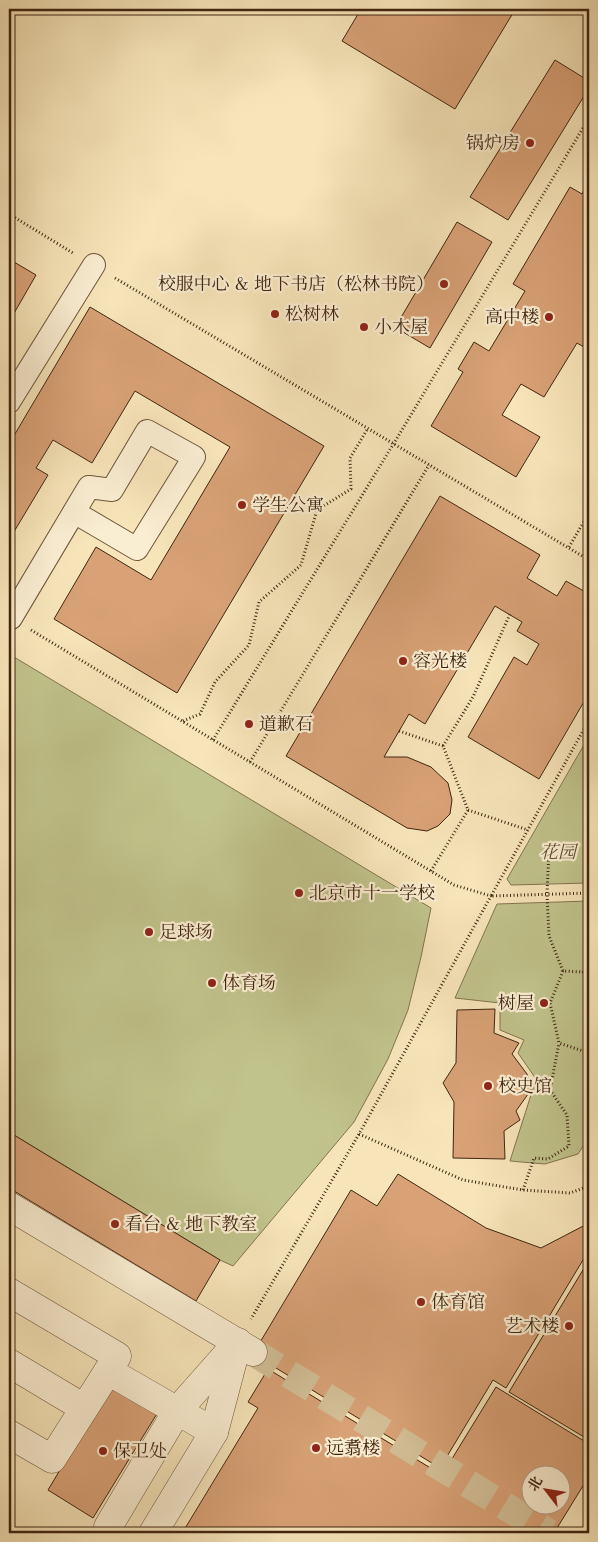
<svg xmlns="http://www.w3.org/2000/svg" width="598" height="1542" font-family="'Old Standard TT','Noto Serif SC',serif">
<rect width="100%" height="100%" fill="#f7e5b9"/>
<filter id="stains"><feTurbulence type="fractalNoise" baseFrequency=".004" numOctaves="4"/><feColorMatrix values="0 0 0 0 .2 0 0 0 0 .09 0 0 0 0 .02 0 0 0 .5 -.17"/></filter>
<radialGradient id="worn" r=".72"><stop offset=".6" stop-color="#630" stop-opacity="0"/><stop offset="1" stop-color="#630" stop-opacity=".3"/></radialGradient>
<g fill="#c1c38c" stroke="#81744e">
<polygon points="9,654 431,908 421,957 408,1010 388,1059 354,1122 233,1266 220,1260 9,1132"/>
<polygon points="589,736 589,883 511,885 507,879"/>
<polygon points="589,901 589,1137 578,1154 545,1164 510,1161 536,1079 518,1053 524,1040 500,1030 500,1003 455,998 497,904"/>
</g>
<g fill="#d8a176" stroke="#412511" fill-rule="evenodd">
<polygon points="361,9 505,9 513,13 455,109 342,41"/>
<polygon points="555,60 589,81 589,88 508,220 470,197"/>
<polygon points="589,181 589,350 577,343 544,397 521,384 502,415 540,437 516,477 431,426 463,372 458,369 474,342 489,351 525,291 513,284 570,187 582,194"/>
<polygon points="457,222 492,242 430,348 398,329 396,326"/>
<polygon points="9,259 36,275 9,322"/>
<polygon points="90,307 324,446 177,693 54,619 96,547 151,580 230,447 135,391 92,463 53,440 36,468 48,475 9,540 9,444"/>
<polygon points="440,496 540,555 527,578 557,596 566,581 589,594 589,693 539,779 468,737 514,657 527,665 539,644 517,631 522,622 495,606 425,724 409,714 384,757 407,757 431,767 448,783 452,800 450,814 438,826 427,831 407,828 286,756"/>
<polygon points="495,1009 494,1033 519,1043 512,1054 527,1074 531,1090 516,1111 520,1120 504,1131 505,1159 453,1158 454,1102 443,1083 456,1063 457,1010"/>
<polygon points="9,1132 220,1260 196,1301 9,1188"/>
<polygon points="398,1174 486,1228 541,1248 589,1223 589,1250 506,1388 493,1380 440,1468 253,1354 351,1190 377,1206"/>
<polygon points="589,1260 589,1440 509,1392"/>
<path d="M 268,1369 L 442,1475 L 496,1387 L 589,1444 L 589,1476 L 554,1533 L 189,1533 L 184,1530 L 258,1408 L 248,1402 ZM 530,1474 L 560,1474 L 560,1504 L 530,1504 Z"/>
<polygon points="112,1383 158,1412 93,1518 48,1490"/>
</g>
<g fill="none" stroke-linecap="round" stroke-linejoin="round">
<polyline stroke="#d3bf97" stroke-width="28" stroke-dasharray="28 14" stroke-linecap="butt" points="253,1352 549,1533"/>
<defs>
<g id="pedestrian">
<polyline points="9,402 94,265"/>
<polyline points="11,618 74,512 137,549 194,457 147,431 112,490 89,487 74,512"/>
</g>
<g id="minor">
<polyline points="9,1206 253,1352"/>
<polyline points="9,1292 117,1356 108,1371 214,1432"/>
<polyline points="9,1363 84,1408"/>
<polyline points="9,1434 52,1459 108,1371"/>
<polyline points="108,1533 108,1527 177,1411 238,1342"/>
<polyline points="153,1533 214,1432 236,1349"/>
</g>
</defs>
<use href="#pedestrian" stroke="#6e553b" stroke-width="24"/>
<use href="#minor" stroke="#6e553b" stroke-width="29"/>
<g stroke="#412511" stroke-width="3" stroke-dasharray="1 2.5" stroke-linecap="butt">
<polyline points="9,214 73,253"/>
<polyline points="115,278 589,560"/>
<polyline points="569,547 589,513"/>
<polyline points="31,630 454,885 491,896 359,1134 251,1319"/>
<polyline points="589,720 491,896 589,893"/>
<polyline points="183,721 200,714 215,682 249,645 259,602 301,565 317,510 351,489 350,458 368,428"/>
<polyline points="399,731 443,746 468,810 431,871"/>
<polyline points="213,740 394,443 589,118"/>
<polyline points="443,746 473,697 510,614"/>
<polyline points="250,762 429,465"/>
<polyline points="468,810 528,830"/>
<polyline points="549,850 547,894 549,936 563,971 583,972 589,958"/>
<polyline points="563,971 550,1003 559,1043 589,1053"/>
<polyline points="583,972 589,985"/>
<polyline points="359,1134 463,1180 523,1190 570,1193 589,1186"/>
<polyline points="523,1190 534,1158 548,1159 569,1146 567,1115 550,1090 559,1043"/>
</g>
<use href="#pedestrian" stroke="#faeed2" stroke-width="22"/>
<use href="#minor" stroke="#faeed2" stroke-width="28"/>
</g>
<g fill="#8f2418" stroke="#faeed2" stroke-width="2">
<circle cx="530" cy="143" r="5"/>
<circle cx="444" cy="284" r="5"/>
<circle cx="275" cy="314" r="5"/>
<circle cx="549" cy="317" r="5"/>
<circle cx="364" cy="327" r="5"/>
<circle cx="242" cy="505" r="5"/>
<circle cx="403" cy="661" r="5"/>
<circle cx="249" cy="724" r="5"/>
<circle cx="299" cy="893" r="5"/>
<circle cx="149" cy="932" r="5"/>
<circle cx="212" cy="983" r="5"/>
<circle cx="544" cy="1003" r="5"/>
<circle cx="488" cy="1086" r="5"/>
<circle cx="115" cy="1224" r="5"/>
<circle cx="421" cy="1302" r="5"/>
<circle cx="569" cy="1326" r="5"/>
<circle cx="316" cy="1448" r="5"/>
<circle cx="103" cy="1451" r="5"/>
</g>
<g text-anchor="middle" stroke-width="4.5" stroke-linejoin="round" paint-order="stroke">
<g font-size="18" fill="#412511" stroke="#faeed2" text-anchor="start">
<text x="520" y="149" text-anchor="end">锅炉房</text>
<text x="434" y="290" text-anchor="end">校服中心 &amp; 地下书店（松林书院）</text>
<text x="285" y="320">松树林</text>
<text x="539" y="323" text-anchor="end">高中楼</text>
<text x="374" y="333">小木屋</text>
<text x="252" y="511">学生公寓</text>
<text x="413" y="667">容光楼</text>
<text x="259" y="730">道歉石</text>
<text x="309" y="899">北京市十一学校</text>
<text x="159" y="938">足球场</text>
<text x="222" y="989">体育场</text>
<text x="534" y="1009" text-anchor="end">树屋</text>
<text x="498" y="1092">校史馆</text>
<text x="125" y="1230">看台 &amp; 地下教室</text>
<text x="431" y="1308">体育馆</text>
<text x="559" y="1332" text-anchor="end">艺术楼</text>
<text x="326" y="1454">远翥楼</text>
<text x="113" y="1457">保卫处</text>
</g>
<g font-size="18" font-style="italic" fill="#614c30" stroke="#faeed2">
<text x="558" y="858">花园</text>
</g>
</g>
<rect width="598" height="1542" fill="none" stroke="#f7e5b9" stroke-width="30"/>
<rect x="10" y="10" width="578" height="1522" fill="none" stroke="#412511" stroke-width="2.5"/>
<rect x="15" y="15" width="568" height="1512" fill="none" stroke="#412511"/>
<g transform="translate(546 1490) rotate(301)"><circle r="24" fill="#faeed2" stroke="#b09e85"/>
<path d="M0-4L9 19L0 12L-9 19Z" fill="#8f2418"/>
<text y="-8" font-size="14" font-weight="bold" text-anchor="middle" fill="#412511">北</text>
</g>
<rect width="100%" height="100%" filter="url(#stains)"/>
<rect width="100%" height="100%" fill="url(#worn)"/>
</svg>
